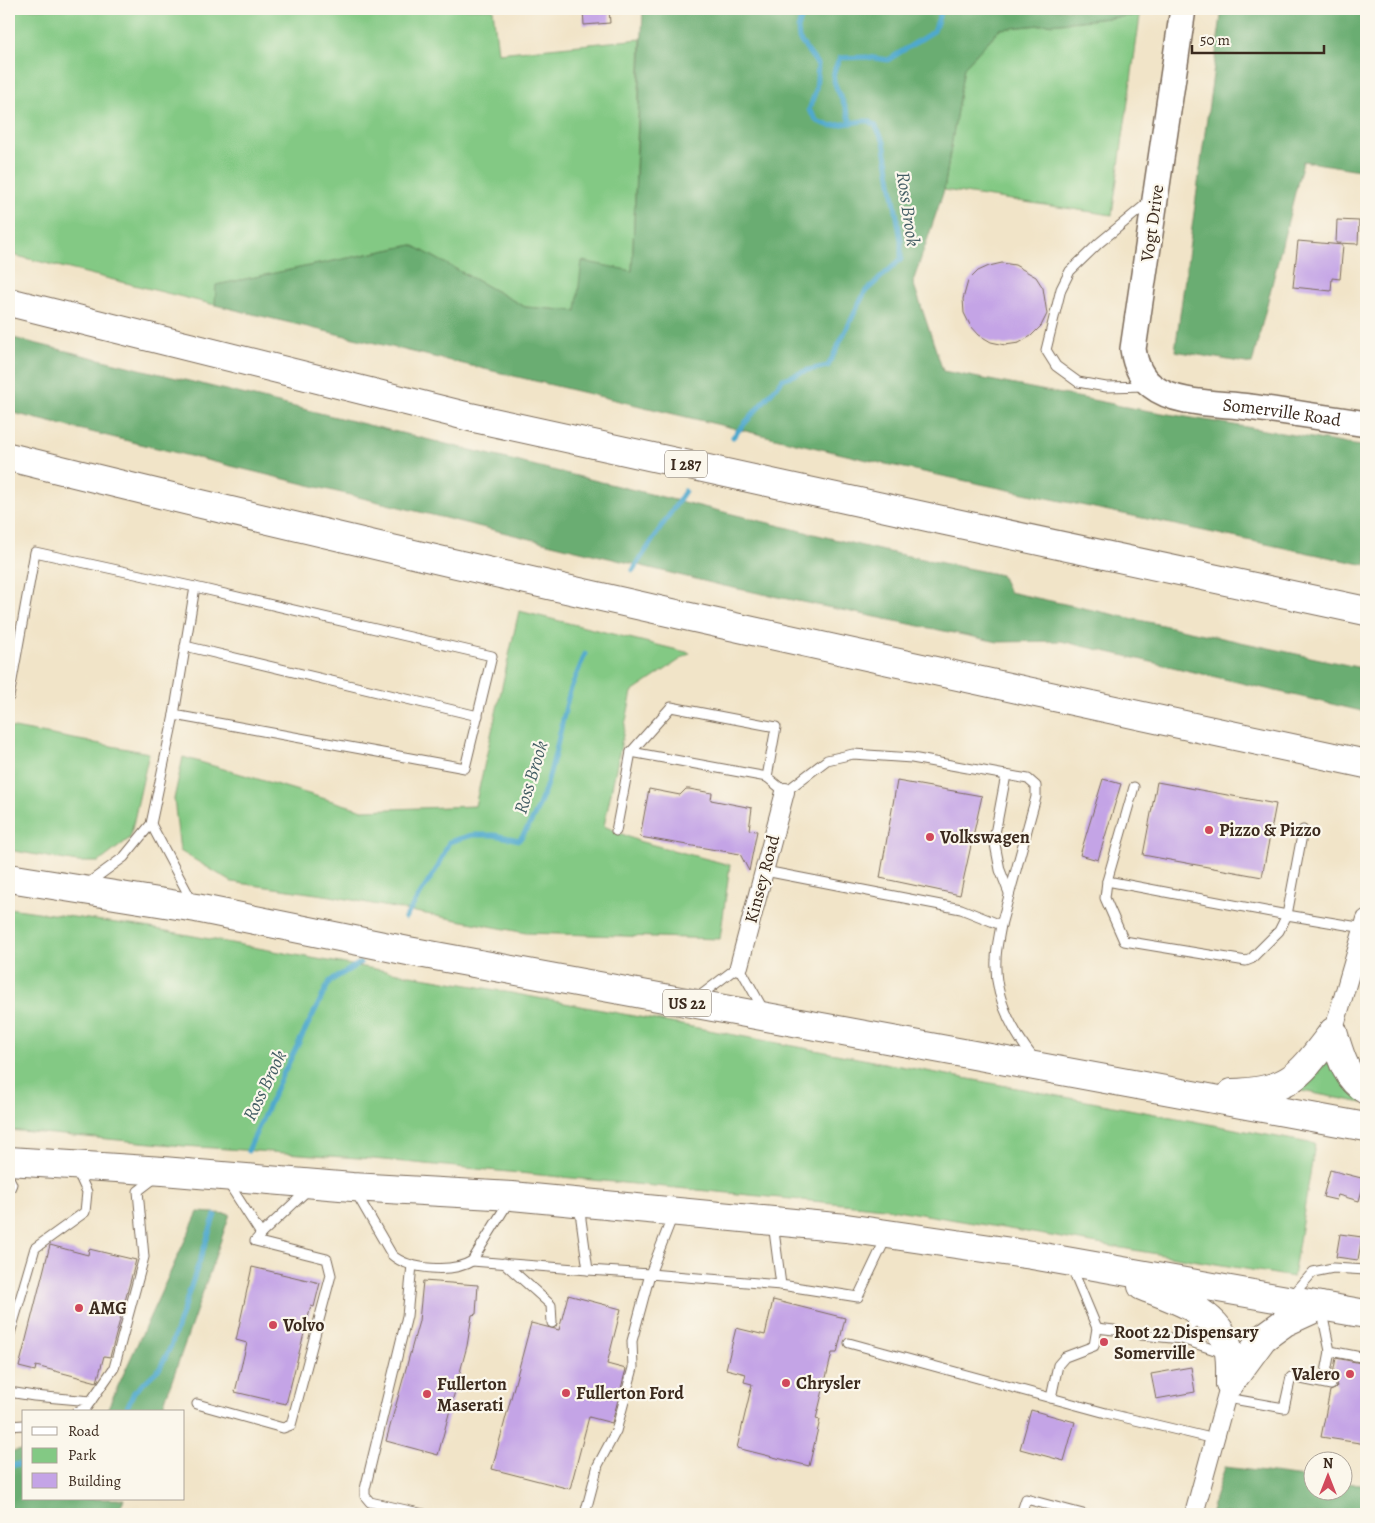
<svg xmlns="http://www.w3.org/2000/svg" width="1375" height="1523" font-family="Alegreya,serif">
<rect width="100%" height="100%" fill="#fbf7ec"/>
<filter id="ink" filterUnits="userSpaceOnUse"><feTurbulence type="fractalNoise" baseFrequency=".02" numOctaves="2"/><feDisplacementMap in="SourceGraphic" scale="10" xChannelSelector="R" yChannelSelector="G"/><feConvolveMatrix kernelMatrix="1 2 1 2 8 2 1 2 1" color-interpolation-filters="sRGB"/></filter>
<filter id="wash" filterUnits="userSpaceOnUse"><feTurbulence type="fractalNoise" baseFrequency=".0096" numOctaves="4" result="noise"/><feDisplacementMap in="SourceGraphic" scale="20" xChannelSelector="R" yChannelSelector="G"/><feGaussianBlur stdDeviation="1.12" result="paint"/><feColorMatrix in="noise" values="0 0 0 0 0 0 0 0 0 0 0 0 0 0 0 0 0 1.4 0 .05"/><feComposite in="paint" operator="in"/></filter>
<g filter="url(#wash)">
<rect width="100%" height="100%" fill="#f1e4c8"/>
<g fill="#83c984" stroke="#5f7a51">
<polygon points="9,9 493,9 498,53 641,39 632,272 576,311 525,307 412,245 217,285 215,305 9,254"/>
<polygon points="1141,9 1112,215 944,190 964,67 1000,29 1138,15"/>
<polygon points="519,611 690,653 632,692 604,826 638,841 730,865 720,939 526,933 331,896 232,882 180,851 174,799 183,757 363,810 475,806"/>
<polygon points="9,727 149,753 130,838 99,862 77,862 9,850"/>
<polygon points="9,908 145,927 317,959 474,986 1315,1144 1293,1277 885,1208 373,1159 184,1146 9,1130"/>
<polygon points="1327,1053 1363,1103 1297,1090"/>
</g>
<g fill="#6aad72" stroke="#526c48">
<polygon points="643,9 1140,9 1139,15 1000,29 964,67 944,190 913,282 943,371 1113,404 1114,405 1366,447 1366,565 876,462 215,305 216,285 412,245 525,307 576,311 582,261 632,271"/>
<polygon points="1222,9 1366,9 1366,171 1303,161 1252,364 1175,351"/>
<polygon points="9,337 879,550 1001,575 1009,592 1366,669 1366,712 1061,641 998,642 724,586 9,412"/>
<polygon points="198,1212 230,1214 161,1412 106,1412"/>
<polygon points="24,1450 24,1499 124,1499 117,1514 9,1514 9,1452"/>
<polygon points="1225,1467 1312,1478 1312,1490 1342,1490 1343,1482 1366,1486 1366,1514 1210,1514"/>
</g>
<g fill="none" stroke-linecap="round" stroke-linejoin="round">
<g stroke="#4fa9cd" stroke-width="5">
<path d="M 851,123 C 849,117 847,110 844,104 C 836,84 827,80 840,58 L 867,57 L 888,60 L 934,31 L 942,9"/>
<polyline points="733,437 783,379 808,370 828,366 865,292 901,259 901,240 884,142 875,125 869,121 863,121 830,126 817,121 809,110 816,90 818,65 799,39 798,29 804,9"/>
<polyline points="633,570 685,491"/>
<path d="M 405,918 L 439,865 L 449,842 L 472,835 L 494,835 L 519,840 C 548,805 557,742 568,698 C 572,683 580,668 585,654"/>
<polyline points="248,1151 279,1082 330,981 360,963"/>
<polyline points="125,1412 134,1392 160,1368 171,1346 215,1215"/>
<polyline points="9,1466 24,1463"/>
</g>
</g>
<g id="blocks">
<g fill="#c4a4e6">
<polygon points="583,9 609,9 610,23 584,25"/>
<polygon points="1337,220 1359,221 1358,244 1336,243"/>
<polygon points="1298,241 1343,245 1340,279 1332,278 1331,291 1293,287"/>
<polygon points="1002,263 1015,265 1036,277 1043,288 1047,314 1041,326 1031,336 1019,343 1005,345 991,342 979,335 970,325 964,313 963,299 968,281 978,271 989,266"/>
<polygon points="1103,779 1121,784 1098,860 1080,855"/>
<polygon points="897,781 982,796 960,895 880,878"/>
<polygon points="1157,782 1276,804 1262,877 1143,855"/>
<polygon points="649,789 680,795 686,789 689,789 712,793 711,800 752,808 749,830 757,831 749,871 740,854 640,837"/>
<polygon points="1330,1170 1365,1179 1359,1201 1338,1195 1336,1200 1323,1197"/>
<polygon points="1340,1234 1362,1237 1358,1260 1336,1257"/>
<polygon points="50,1245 88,1255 89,1249 136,1260 110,1357 104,1356 97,1382 36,1366 35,1371 19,1367"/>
<polygon points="252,1267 320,1283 314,1307 311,1306 286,1404 235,1392 247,1343 236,1340"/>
<polygon points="423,1281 478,1285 476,1314 472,1315 467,1346 438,1455 386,1441 419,1321"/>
<polygon points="568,1295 621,1309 607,1364 626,1369 612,1423 589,1417 570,1489 492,1469 531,1323 559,1330"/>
<polygon points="773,1300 845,1318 837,1353 832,1353 816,1419 820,1420 809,1466 737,1448 752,1384 744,1382 746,1374 726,1369 736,1328 765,1335"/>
<polygon points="1336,1358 1366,1364 1366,1444 1321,1437 1330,1391 1335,1389 1337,1386 1335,1381 1332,1379"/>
<polygon points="1191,1367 1195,1392 1156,1399 1151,1374"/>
<polygon points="1031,1410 1075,1422 1064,1461 1020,1449"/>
</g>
</g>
</g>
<g filter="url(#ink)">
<use href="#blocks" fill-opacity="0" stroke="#7b6b5a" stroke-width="1"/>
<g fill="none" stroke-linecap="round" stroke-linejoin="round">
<defs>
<g id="lane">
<polyline points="1146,386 1106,387 1078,382 1056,366 1046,350 1061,289 1070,271 1099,243 1150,201"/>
<polyline points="185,646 478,716"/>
<polyline points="9,697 35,552 195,587 492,656 465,768 174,715"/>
<polyline points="631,752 767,777"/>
<polyline points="1006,775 994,839 1000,870 1009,893"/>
<polyline points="1134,787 1107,881 1105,898 1124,941 1246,961 1251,959 1279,931 1287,915 1364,928"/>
<polyline points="151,824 193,903"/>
<polyline points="616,831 631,752 671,707 776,727 767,777 785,792 827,760 853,754 912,758 1028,779 1036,786 1036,797 1001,925 961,909 765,871"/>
<polyline points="1107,881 1287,915 1303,830"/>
<polyline points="87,884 124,857 151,824 174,715 195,587"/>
<path d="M 1001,925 C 999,937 996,949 996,960 C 994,998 1012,1031 1035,1060"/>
<polyline points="1353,963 1366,967"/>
<polyline points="697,998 739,966 764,1011"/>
<polyline points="9,1178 12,1184 9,1191"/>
<polyline points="227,1181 261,1234 310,1188"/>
<path d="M 355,1191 L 392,1255 C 409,1270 453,1273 472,1261 L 509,1201"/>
<polyline points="579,1205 588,1270 650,1274 673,1215"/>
<polyline points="773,1223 781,1285 858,1297 887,1236"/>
<polyline points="472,1261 588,1270"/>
<polyline points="504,1263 551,1305 552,1323"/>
<polyline points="412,1265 407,1316 365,1489 365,1496 370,1502 424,1514"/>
<polyline points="1292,1296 1313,1272 1333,1268 1366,1270"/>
<polyline points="1321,1308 1330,1351 1366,1358"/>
<polyline points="1097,1328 1114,1330"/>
<polyline points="1141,1335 1182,1339 1224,1353"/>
<polyline points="9,1337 35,1248 85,1212 87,1192 77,1170"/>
<polyline points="1182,1339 1199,1314"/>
<polyline points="849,1343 1106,1413 1215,1439"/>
<polyline points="1324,1383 1330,1351"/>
<polyline points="9,1392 34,1396 91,1401"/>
<polyline points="1051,1398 1058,1365 1065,1357 1094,1346 1097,1328 1071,1266"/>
<polyline points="1227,1398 1284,1408 1291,1377 1331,1385"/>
<polyline points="197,1404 283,1428 291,1425 331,1275 327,1259 255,1241 261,1234"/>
<polyline points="76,1412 86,1408 114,1368 144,1257 138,1191 155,1178"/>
<polyline points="9,1426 24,1425"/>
<polyline points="585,1514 598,1465 616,1431 633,1368 632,1341 650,1274 781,1285"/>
<polyline points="1021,1514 1026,1499 1083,1514"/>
</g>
<g id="street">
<polyline points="739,966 785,792"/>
<polyline points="1333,1032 1366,919"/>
<polyline points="1194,1514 1230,1383"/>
</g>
<g id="secondary">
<path id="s1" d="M 1183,9 L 1133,349 C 1135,363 1140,377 1152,386 C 1176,405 1219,403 1249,407 C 1288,412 1327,418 1366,424"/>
</g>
<g id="highway">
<polyline points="9,302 470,417 946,521 1366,611"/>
<path d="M 9,457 C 459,569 912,667 1366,764"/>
<polyline points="9,878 196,908 408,951 1366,1127"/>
<path d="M 1333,1032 C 1340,1054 1345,1078 1366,1090"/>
<path d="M 1232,1093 C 1291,1091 1299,1076 1333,1032"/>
<polyline points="9,1161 163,1171 352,1187 512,1196 846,1228 1032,1255 1366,1314"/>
<path d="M 1142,1286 C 1174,1299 1218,1311 1228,1348 C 1231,1359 1230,1372 1230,1383"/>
<polyline points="1230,1383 1263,1338 1285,1322 1320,1306"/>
</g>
</defs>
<use href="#lane" stroke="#7b6b5a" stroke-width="11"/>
<use href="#street" stroke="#7b6b5a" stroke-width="20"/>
<use href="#secondary" stroke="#7b6b5a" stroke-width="28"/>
<use href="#highway" stroke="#7b6b5a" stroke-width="30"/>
<use href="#lane" stroke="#fff" stroke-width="9"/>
<use href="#street" stroke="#fff" stroke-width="18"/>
<use href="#secondary" stroke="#fff" stroke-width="25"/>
<use href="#highway" stroke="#fff" stroke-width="28"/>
</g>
</g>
<g fill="#d1495b" stroke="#fbf7ec" stroke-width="2">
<circle cx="1209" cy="830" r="5"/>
<circle cx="930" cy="837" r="5"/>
<circle cx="79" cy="1308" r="5"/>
<circle cx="273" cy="1325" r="5"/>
<circle cx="1104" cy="1342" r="5"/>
<circle cx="1350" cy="1374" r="5"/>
<circle cx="786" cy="1383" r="5"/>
<circle cx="566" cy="1393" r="5"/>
<circle cx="427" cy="1394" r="5"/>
</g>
<g text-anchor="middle" stroke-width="4.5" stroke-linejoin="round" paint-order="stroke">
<g fill="#fbf7ec" stroke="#75685c" stroke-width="1">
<rect x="665" y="450.5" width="42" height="27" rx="4"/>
<rect x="663" y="989.5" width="48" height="27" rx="4"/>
</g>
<g font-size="16" font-weight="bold" fill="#3b2a1e">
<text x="686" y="470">I 287</text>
<text x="687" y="1009">US 22</text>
</g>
<g font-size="18" fill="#3b2a1e" stroke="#fbf7ec">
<text transform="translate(1152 223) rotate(-82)" y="6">Vogt Drive</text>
<text dy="6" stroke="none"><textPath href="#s1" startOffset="520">Somerville Road</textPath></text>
<text transform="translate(762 879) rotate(-75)" y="6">Kinsey Road</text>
</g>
<g font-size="18" font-weight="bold" fill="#3b2a1e" stroke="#fbf7ec" text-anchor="start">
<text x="1219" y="836">Pizzo &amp; Pizzo</text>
<text x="940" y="843">Volkswagen</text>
<text x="89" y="1314">AMG</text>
<text x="283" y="1331">Volvo</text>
<text x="1114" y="1338">Root 22 Dispensary<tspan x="1114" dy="21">Somerville</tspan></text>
<text x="1340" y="1380" text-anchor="end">Valero</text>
<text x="796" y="1389">Chrysler</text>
<text x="437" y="1390">Fullerton<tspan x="437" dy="21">Maserati</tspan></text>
<text x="576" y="1399">Fullerton Ford</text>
</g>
<g font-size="19" font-style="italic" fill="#435d64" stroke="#fbf7ec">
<text transform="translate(909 209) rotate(82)" y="7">Ross Brook</text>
<text transform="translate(530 777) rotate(-73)" y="7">Ross Brook</text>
<text transform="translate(264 1085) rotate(-64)" y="7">Ross Brook</text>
</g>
</g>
<rect width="1375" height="1523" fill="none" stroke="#fbf7ec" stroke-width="30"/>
<rect x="22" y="1410" width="162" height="90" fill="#fbf7ec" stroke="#aea59a"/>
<rect x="32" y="1427" width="25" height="8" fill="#ffffff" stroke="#aea59a"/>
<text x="68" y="1436" font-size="15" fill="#3b2a1e">Road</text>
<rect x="32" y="1448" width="25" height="15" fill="#83c984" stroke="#aea59a"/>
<text x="68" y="1460" font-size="15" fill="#3b2a1e">Park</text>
<rect x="32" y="1473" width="25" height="15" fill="#c4a4e6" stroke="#aea59a"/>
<text x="68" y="1486" font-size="15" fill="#3b2a1e">Building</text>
<g transform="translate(1328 1476)"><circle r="24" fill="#fbf7ec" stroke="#aea59a"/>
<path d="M0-4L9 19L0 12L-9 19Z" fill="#d1495b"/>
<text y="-8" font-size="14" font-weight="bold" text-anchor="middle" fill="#3b2a1e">N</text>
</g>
<path d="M1192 45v8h132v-8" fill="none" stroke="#3b2a1e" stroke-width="2.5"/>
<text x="1200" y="45" font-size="15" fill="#3b2a1e" stroke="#fbf7ec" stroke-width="4" paint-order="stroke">50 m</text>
</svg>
